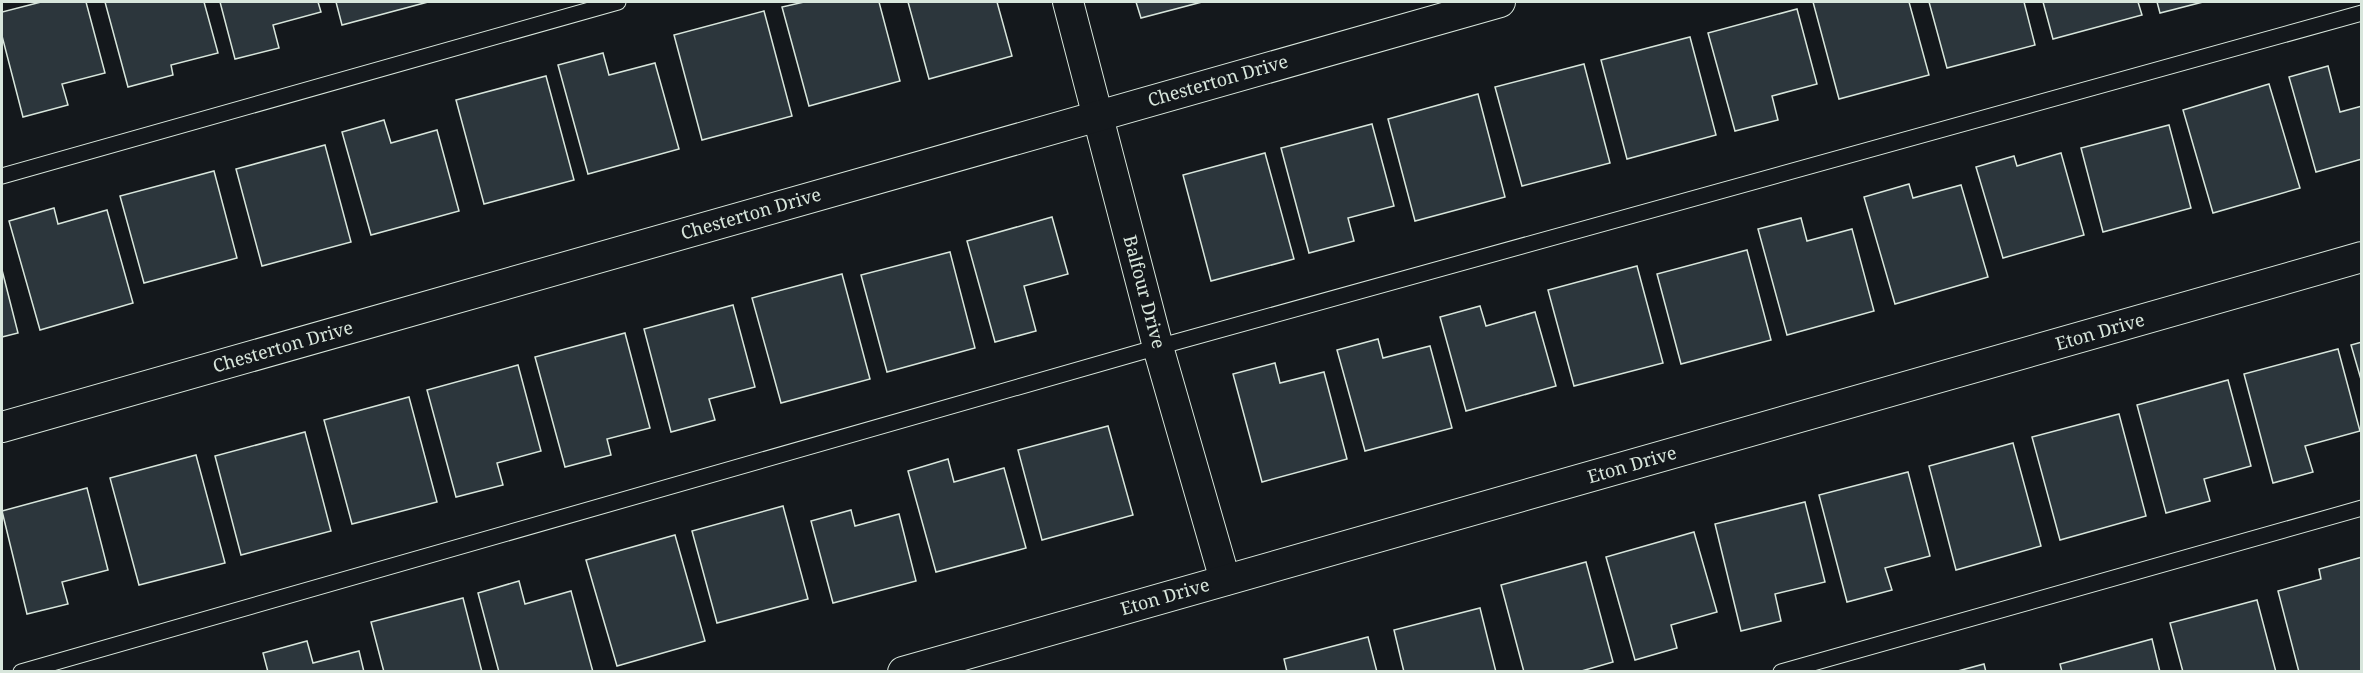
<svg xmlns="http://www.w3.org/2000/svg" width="2363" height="673" font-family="'Noto Serif',serif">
<rect width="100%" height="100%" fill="#14181c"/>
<g fill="#2c363c" stroke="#d8e6dc" stroke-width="1.5">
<polygon points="41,2 86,2 105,73 62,84 68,105 23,117 2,36 2,12"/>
<polygon points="105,2 204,2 218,53 171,65 173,75 128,87"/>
<polygon points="220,2 318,2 321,12 273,25 279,48 235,59"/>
<polygon points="336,2 428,2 342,25"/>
<polygon points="804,2 879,2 900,81 809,106 782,7"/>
<polygon points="908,2 997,2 1012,56 929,79"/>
<polygon points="1136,2 1202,2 1141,18"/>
<polygon points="1813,2 1909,2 1929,75 1839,99"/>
<polygon points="1929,2 2024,2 2035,45 1947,68"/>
<polygon points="2043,2 2138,2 2142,15 2053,39"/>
<polygon points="2157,2 2203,2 2160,13"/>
<polygon points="1797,9 1817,84 1772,96 1778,120 1735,131 1708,33"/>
<polygon points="764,11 792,116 702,140 674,35"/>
<polygon points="1690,37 1716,135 1627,159 1601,60"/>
<polygon points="603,53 609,75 655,63 679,149 588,174 558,65"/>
<polygon points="1584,64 1610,163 1522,186 1495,87"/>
<polygon points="2328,66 2340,112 2362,106 2362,159 2316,172 2289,77"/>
<polygon points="546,76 574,180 484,204 456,100"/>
<polygon points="2269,84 2300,188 2213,213 2183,110"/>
<polygon points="1478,94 1505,197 1415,221 1388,119"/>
<polygon points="384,120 391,143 437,130 459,211 371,235 342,132"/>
<polygon points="1372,124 1394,206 1348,218 1354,241 1309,253 1281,148"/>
<polygon points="2169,125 2191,208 2103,232 2081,148"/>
<polygon points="325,145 351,242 262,266 236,169"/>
<polygon points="1265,153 1294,259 1211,281 1183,175"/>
<polygon points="2061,153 2084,235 2003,258 1976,167 2014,156 2017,166"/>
<polygon points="214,171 237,258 144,283 120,196"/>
<polygon points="1909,184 1913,198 1961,185 1988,277 1895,304 1864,197"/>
<polygon points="54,208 58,224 107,210 133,303 40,330 9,221"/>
<polygon points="1052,217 1068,274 1024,286 1036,331 995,342 967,241"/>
<polygon points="1801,218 1807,241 1852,229 1874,311 1787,335 1758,229"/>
<polygon points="1747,250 1771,340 1681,364 1657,274"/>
<polygon points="950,252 975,348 887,372 861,275"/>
<polygon points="1637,266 1663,363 1574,386 1548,290"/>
<polygon points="2,270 18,333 2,337"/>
<polygon points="842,274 870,379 781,403 752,298"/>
<polygon points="733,305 755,387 709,399 715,420 671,432 644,329"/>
<polygon points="1480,306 1486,326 1535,312 1556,386 1466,411 1440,317"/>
<polygon points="625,333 650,428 607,439 611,455 565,467 535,357"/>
<polygon points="1378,339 1383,358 1430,346 1452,428 1365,451 1337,350"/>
<polygon points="2362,342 2362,383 2351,345"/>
<polygon points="2338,349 2360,431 2305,446 2313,472 2273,483 2244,374"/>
<polygon points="1275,363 1280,383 1324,372 1347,459 1262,482 1233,374"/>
<polygon points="518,365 541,451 497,463 503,485 456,497 427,390"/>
<polygon points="2228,380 2251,466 2204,479 2210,501 2166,513 2137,405"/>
<polygon points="409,397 437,502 352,524 324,420"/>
<polygon points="2119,414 2146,516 2060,540 2032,437"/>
<polygon points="1108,426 1133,515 1042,540 1018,450"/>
<polygon points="305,432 331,531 241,555 215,456"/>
<polygon points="2013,443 2041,546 1956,570 1929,466"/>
<polygon points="196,455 225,563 139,585 110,478"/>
<polygon points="948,459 954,482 1004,468 1026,548 936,572 908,471"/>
<polygon points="1908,472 1930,556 1885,568 1892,590 1847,602 1819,495"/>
<polygon points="87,488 108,570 62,582 68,604 27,614 2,511"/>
<polygon points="1805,502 1825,582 1775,594 1781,621 1741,631 1715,524"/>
<polygon points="783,506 808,599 717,623 692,531"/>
<polygon points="851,510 855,526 899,514 916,581 833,603 811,521"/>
<polygon points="1694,532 1717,612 1671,625 1677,648 1635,660 1606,557"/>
<polygon points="675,535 705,641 617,666 586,560"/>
<polygon points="2362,557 2362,672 2299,672 2278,591 2321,579 2319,569"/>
<polygon points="1586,562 1613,662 1578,672 1524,672 1501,585"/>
<polygon points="519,581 525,604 571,591 593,672 499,672 478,593"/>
<polygon points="463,598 482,672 384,672 371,622"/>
<polygon points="2257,600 2276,672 2183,672 2170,623"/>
<polygon points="1480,608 1496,672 1404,672 1394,630"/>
<polygon points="1368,637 1377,672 1287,672 1284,659"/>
<polygon points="2152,639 2160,672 2062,672 2060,664"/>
<polygon points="307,641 313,663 359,651 364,672 268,672 263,653"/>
<polygon points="1984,664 1986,672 1954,672"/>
</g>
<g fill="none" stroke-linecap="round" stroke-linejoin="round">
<defs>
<g id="lane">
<polyline points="2,176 618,2"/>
<polyline points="21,672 1158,347 2362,13"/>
<polyline points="1781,672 2362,508"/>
</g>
<g id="street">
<polyline points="1068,2 1158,347 1225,580"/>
<polyline points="2,427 1500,2"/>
<polyline points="903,672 2362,257"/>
</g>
</defs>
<use href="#lane" stroke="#d8e6dc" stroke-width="17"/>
<use href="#street" stroke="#d8e6dc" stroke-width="32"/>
<use href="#lane" stroke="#14181c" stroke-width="15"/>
<use href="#street" stroke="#14181c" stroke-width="30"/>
</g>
<g text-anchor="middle" stroke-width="4.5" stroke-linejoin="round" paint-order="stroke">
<g font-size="18" fill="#d8e6dc" stroke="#14181c">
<text transform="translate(1218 81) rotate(-16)" y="6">Chesterton Drive</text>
<text transform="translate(751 214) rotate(-16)" y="6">Chesterton Drive</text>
<text transform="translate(1144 292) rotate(75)" y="6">Balfour Drive</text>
<text transform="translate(2100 332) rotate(-16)" y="6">Eton Drive</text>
<text transform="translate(283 347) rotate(-16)" y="6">Chesterton Drive</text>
<text transform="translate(1632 465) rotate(-16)" y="6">Eton Drive</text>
<text transform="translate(1165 597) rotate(-16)" y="6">Eton Drive</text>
</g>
</g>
<rect width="2363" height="673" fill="none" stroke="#d8e6dc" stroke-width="6"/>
</svg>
